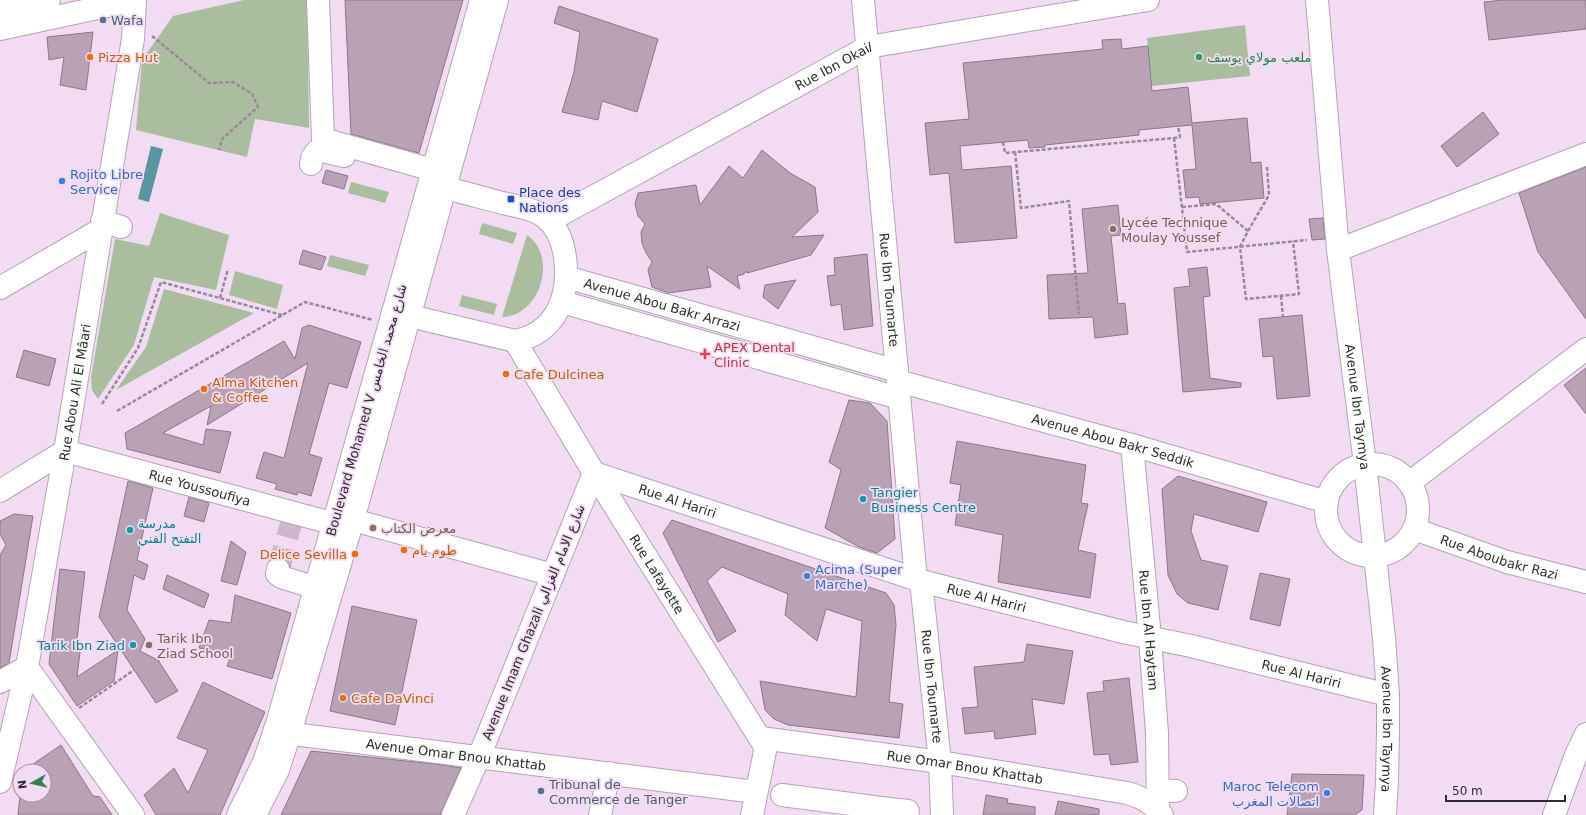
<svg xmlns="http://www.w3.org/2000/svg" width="1586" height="815" font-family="'DejaVu Sans',Cairo,sans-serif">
<rect width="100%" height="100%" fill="#f1dcf4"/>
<g fill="#abbd9f">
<polygon points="244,0 307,0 309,128 255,119 247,157 136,130 142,60 173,16"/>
<polygon points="1245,25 1250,76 1152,86 1147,38"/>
<polygon points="351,182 389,192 385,203 348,193"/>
<polygon points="160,213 229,235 216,290 154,277 134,345 98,399 92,390 91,377 115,239 149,246"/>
<polygon points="482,223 517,233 513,244 479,234"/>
<path d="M 527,235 C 558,256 541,316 502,317 Z"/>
<polygon points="330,255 369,265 365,276 327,266"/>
<polygon points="235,271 283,285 277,309 229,295"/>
<polygon points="164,289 254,313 116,390 146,347"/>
<polygon points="462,295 497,304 494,315 459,306"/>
</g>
<polygon fill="#5d94a1" points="151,146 163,149 149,202 138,199"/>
<g fill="#b9a2b6" stroke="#8d778a">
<polygon points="345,0 463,0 419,153 351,134"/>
<polygon points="1503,0 1586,0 1586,29 1489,40 1484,2"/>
<polygon points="559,6 658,39 637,112 602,101 598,120 562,112 574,72 580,32 554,23"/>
<polygon points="93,32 86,90 60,85 64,57 49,60 47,37"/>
<polygon points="1121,39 1122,49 1148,46 1152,91 1188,87 1192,123 1247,118 1251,163 1261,162 1264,198 1200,204 1199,197 1186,198 1183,170 1196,169 1192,125 1139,130 1139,135 1045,145 1045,147 1029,148 1028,140 960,146 962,170 1011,166 1017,238 955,243 949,173 930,175 925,123 969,119 963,63 1103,49 1102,40"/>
<polygon points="1483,112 1499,134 1457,167 1441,146"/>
<polygon points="762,150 790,173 815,187 818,212 792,237 824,235 811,255 747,273 746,271 744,274 737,276 740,289 707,266 711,287 668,293 652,287 648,270 652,262 646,253 642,243 641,232 645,224 638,216 635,204 638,193 696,185 700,205 729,166 743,178"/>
<polygon points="1586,167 1586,319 1538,252 1519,193"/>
<polygon points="326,170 348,176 344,189 322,183"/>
<polygon points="1118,205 1121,235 1111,236 1118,304 1125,303 1128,334 1095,338 1093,317 1049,319 1047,275 1088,273 1082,209"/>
<polygon points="1323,218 1325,239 1312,240 1309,219"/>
<polygon points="303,250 326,257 321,270 299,264"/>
<polygon points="867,254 873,326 844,330 841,304 831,306 827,276 835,275 834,258"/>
<polygon points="1207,267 1210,296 1203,297 1210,378 1241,383 1241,387 1183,392 1174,288 1190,286 1188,269"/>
<polygon points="796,280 778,309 763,297 765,285"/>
<polygon points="1302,315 1310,396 1277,399 1273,356 1263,357 1259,319"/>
<polygon points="309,325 361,342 347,388 329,383 309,454 322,458 311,496 298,492 297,495 275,489 277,484 256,478 264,452 284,458 308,363 207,425 211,406 163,433 203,445 206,429 231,432 220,473 127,449 125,433 284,341 295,359 302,328"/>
<polygon points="24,350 56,359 49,386 16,377"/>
<polygon points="1586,368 1586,414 1564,385"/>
<polygon points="849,400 870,403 887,421 895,539 877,553 859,547 825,528 841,470 829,462"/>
<polygon points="957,441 1086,465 1081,503 1088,504 1078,550 1096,554 1090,598 998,582 1003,535 955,525 961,485 950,483"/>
<polygon points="1178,476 1267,502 1258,532 1194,514 1191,531 1201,560 1228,566 1218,610 1188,603 1177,594 1168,575 1162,489"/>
<polygon points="128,481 153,488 137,560 148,565 144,580 134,575 127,610 145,639 140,651 158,660 178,691 156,703 99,617"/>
<polygon points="189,497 209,503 204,522 184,516"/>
<polygon points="14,514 33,516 9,663 0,668 0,555 6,545 0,534 0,521"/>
<polygon points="672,520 886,593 894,605 896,625 889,702 903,704 899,738 788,725 774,719 765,710 760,681 856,697 862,621 826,609 817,641 785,615 788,594 722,567 707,581 736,631 718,642 663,533"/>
<polygon points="231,541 246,552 237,585 221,581"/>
<polygon points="275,549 293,554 290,567 286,559 280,557 273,558"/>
<polygon points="60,569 85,572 76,647 80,652 77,677 118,650 114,681 77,706 49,664"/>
<polygon points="1260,573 1290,579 1280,626 1250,619"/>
<polygon points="167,575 209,594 204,608 163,589"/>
<polygon points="235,595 291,613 272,679 227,666 231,656 199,648 209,620 231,623"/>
<polygon points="352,606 417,620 395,725 330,711"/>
<polygon points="1027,644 1073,651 1064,704 1032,699 1036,734 995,739 994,731 965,734 962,708 978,707 974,667 1024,662"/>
<polygon points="1129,678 1138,762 1111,765 1109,754 1094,755 1087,693 1104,691 1103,681"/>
<polygon points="203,682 265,712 220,815 156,815 144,795 174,768 188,793 208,750 177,738"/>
<polygon points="61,745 93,796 100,797 112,815 18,815 20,795 44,795 44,771 23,771"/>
<polygon points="311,751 435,764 461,768 440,815 281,815"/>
<polygon points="1292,774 1364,775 1362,810 1355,815 1287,815"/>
<polygon points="986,795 1008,799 1007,803 1035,807 1035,815 983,815"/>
<polygon points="1058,801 1099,809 1099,815 1055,815"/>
</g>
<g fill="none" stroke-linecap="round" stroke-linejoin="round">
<polyline stroke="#cbb8cd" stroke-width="22" stroke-dasharray="22 11" stroke-linecap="butt" points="278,569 294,513"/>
<defs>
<g id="minor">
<polyline points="318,0 323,139 433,170"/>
<path id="s1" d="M 863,0 L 916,580"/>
<path id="s2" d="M 1317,0 L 1338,250 L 1365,464 L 1384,638 L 1388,695 L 1388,732 L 1387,780 L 1385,815"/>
<polyline points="311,164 312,158 317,151 323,151 344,156"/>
<polyline points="102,221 121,227"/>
<path id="s3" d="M 549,221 L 868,47 L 1148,0"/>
<polyline points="1338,250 1586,154"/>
<path id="s4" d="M 566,277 L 897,371"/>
<polyline points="0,288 100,230"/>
<polyline points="562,302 899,398"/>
<path d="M 393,312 L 515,341 C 557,333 570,295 565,257 C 563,242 557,227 545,217 C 534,209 520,207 507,204 C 487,199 466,193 445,188"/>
<path id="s5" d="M 515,341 L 594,473 L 764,745 L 765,751 L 752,815"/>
<path id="s6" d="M 898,381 L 1132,445 L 1327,502"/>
<path id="s7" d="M 1132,445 L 1150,638 L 1157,733 L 1158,815"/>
<circle cx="1372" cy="510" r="46"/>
<path id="s8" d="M 594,473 L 921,581 L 1123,632 L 1191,646 L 1388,695"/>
<polyline points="1409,483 1586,349"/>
<path id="s9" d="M 0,491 L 65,451 L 335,524"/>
<polyline points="353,520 553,575"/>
<path id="s10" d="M 1414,529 L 1507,562 L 1586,582"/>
<polyline points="278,569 277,574 281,577 316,588"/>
<path id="s11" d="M 921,581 L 940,762 L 942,815"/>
<polyline points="27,667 133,815"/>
<polyline points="0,682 27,667"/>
<path id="s12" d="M 275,729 L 301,735 L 756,792"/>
<path id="s13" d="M 761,738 L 940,762 L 1127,793 C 1142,797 1152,803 1162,815"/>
<path id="s14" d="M 0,782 L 27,667 L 65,451 L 133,39 L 135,0"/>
<polyline points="1158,790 1176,791"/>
<polyline points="782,795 881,808 880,815"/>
<polyline points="881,808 908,811"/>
<polyline points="453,815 479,757 594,473"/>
<polyline points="600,815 609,773"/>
<polyline points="1554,815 1576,755 1586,734"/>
</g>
<g id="major">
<polyline points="0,11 49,0"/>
<polyline points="0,29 135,0"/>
<polyline points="238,815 264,762 277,724 481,0"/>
<polyline points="255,815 278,770 290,733 353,520 497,0"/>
</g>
</defs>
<use href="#minor" stroke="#b6a2b8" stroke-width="24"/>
<use href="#major" stroke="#b6a2b8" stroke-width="24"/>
<g stroke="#998a9b" stroke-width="2.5" stroke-dasharray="4 2" stroke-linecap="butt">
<polyline points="152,36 209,83 233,82 252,94 258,107 222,139 219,150"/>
<polyline points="1174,138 1187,252 1307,240"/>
<polyline points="1003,142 1005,153 1174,138 1180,137 1178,126"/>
<polyline points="1015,152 1021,208 1069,201 1079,314"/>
<polyline points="1182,207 1216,204 1248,231 1240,247 1246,299 1299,294 1293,241"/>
<polyline points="1248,231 1269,195 1267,167"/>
<polyline points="1281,296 1283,317"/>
<polyline points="220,298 228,269"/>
<polyline points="102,404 138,348 161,282 282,315"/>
<polyline points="117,411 305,302 373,320"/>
<polyline points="79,708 134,670"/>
</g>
<use href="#minor" stroke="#fff" stroke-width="22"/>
<use href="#major" stroke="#fff" stroke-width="22"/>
</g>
<g fill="#5c6f8a" stroke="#f1dcf4" stroke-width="1.5">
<circle cx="103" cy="20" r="4"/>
<circle cx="541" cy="791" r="4"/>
</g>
<g fill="#e8710a" stroke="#f1dcf4" stroke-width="1.5">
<circle cx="90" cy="57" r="4"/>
<circle cx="506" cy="374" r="4"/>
<circle cx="204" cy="389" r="4"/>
<circle cx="404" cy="550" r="4"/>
<circle cx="355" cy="554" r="4"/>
<circle cx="343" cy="698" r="4"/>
</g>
<circle fill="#2e9e5b" stroke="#f1dcf4" stroke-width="1.5" cx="1199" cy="57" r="4"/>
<g fill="#3f7fe0" stroke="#f1dcf4" stroke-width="1.5">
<circle cx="62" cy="181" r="4"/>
<circle cx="807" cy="576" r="4"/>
<circle cx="1327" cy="793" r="4"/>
</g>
<rect fill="#1a4fb4" stroke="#f1dcf4" stroke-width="1.5" x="507" y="195" width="8" height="8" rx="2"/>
<g fill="#8d6e63" stroke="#f1dcf4" stroke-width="1.5">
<circle cx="1113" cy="229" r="4"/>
<circle cx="373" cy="528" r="4"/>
<circle cx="149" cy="645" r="4"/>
</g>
<path fill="#e0444e" stroke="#f1dcf4" stroke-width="1.5" d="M703 348h4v4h4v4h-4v4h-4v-4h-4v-4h4z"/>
<g fill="#0f9aa8" stroke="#f1dcf4" stroke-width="1.5">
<circle cx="863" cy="499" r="4"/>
<circle cx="130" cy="530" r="4"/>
<circle cx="133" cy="645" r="4"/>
</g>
<g text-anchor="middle" stroke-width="3.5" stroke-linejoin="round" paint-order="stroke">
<g font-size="13" fill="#4e5e75" stroke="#f1dcf4" text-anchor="start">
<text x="111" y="25">Wafa</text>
<text x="549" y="789">Tribunal de<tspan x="549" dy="15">Commerce de Tanger</tspan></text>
</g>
<g font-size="13" fill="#c56008" stroke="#f1dcf4" text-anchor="start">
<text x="98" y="62">Pizza Hut</text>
<text x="514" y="379">Cafe Dulcinea</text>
<text x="212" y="387">Alma Kitchen<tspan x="212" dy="15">&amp; Coffee</tspan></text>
<text x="412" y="555">طوم يام</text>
<text x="347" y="559" text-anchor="end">Delice Sevilla</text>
<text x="351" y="703">Cafe DaVinci</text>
</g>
<g font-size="13" fill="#27864d" stroke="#f1dcf4" text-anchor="start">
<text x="1207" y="62">ملعب مولاي يوسف</text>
</g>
<g font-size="13" fill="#322a33" stroke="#f1dcf4">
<text dy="5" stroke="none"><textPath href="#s3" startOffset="324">Rue Ibn Okail</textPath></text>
<text dy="5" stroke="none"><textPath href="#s1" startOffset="291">Rue Ibn Toumarte</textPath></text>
<text dy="5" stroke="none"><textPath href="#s4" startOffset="100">Avenue Abou Bakr Arrazi</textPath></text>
<text dy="5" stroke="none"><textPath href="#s14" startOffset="397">Rue Abou Ali El Mâari</textPath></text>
<text dy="5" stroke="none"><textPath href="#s2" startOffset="409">Avenue Ibn Taymya</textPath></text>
<text transform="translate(366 410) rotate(-74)" y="5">Boulevard Mohamed V شارع محمد الخامس</text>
<text dy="5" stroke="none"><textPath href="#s6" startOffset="223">Avenue Abou Bakr Seddik</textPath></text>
<text dy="5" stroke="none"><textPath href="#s9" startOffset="216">Rue Youssoufiya</textPath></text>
<text dy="5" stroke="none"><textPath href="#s8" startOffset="88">Rue Al Hariri</textPath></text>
<text dy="5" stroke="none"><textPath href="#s10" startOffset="90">Rue Aboubakr Razi</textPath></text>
<text dy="5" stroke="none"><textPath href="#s5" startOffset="273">Rue Lafayette</textPath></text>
<text dy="5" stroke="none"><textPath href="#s8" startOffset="412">Rue Al Hariri</textPath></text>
<text transform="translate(533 622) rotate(-68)" y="5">Avenue Imam Ghazali شارع الامام الغزالي</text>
<text dy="5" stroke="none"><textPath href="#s7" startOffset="186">Rue Ibn Al Haytam</textPath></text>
<text dy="5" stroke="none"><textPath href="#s8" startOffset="736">Rue Al Hariri</textPath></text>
<text dy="5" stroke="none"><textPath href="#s11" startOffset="106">Rue Ibn Toumarte</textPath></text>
<text dy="5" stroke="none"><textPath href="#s2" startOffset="733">Avenue Ibn Taymya</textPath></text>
<text dy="5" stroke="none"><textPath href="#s12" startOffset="183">Avenue Omar Bnou Khattab</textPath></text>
<text dy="5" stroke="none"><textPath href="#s13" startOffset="206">Rue Omar Bnou Khattab</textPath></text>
</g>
<g font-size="13" fill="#366cbe" stroke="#f1dcf4" text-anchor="start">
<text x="70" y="179">Rojito Libre<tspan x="70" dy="15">Service</tspan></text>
<text x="815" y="574">Acima (Super<tspan x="815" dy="15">Marche)</tspan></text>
<text x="1319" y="791" text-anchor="end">Maroc Telecom<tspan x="1319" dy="15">اتصالات المغرب</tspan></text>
</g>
<g font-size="13" fill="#164399" stroke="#f1dcf4" text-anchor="start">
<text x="519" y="197">Place des<tspan x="519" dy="15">Nations</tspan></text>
</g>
<g font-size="13" fill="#785e54" stroke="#f1dcf4" text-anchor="start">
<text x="1121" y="227">Lycée Technique<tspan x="1121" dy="15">Moulay Youssef</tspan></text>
<text x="381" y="533">معرض الكتاب</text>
<text x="157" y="643">Tarik Ibn<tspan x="157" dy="15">Ziad School</tspan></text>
</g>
<g font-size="13" fill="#be3a42" stroke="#f1dcf4" text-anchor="start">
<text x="714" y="352">APEX Dental<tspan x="714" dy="15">Clinic</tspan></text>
</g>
<g font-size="13" fill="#0d838f" stroke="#f1dcf4" text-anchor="start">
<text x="871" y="497">Tangier<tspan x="871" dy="15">Business Centre</tspan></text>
<text x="138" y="528">مدرسة<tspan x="138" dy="15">التفتح الفني</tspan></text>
<text x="125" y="650" text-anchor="end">Tarik Ibn Ziad</text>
</g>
</g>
<g transform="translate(32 783) rotate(262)"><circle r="19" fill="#f1dcf4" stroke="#a595a7"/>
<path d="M0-3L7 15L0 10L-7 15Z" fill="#308254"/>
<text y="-6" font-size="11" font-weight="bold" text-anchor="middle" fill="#322a33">N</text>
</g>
<path d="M1446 795v6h119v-6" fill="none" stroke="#322a33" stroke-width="2"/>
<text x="1452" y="795" font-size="12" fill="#322a33" stroke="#f1dcf4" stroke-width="3" paint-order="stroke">50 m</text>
</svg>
